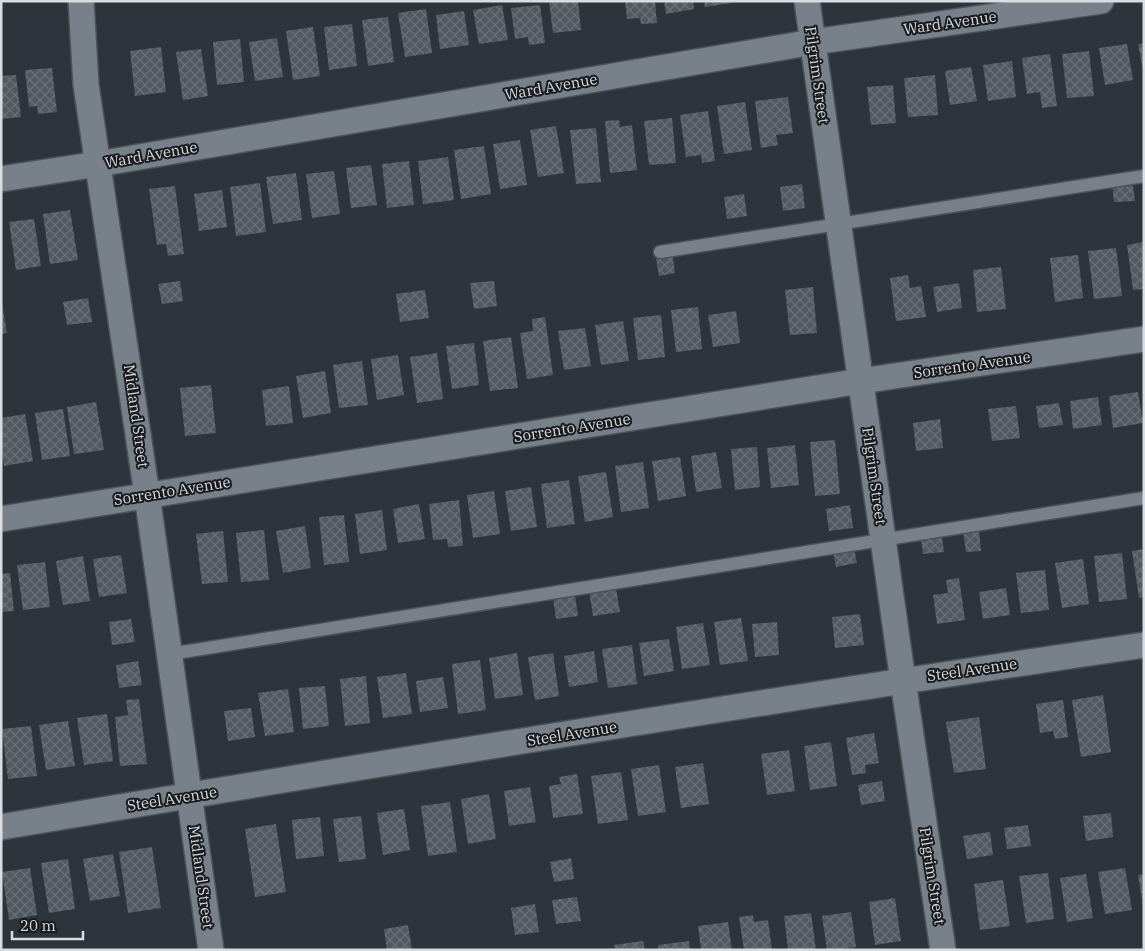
<svg xmlns="http://www.w3.org/2000/svg" width="1145" height="951" font-family="'IBM Plex Serif',serif">
<defs>
<pattern id="building-cross-hatch" width="8" height="8" patternUnits="userSpaceOnUse" patternTransform="scale(1.25)"><rect width="8" height="8" fill="#515961"/><path d="M0 0l8 8M0 8l8-8" fill="none" stroke="#697077"/></pattern>
</defs>
<rect width="100%" height="100%" fill="#2d343c"/>
<g fill="url(#building-cross-hatch)">
<polygon points="549,1 578,1 581,30 553,33"/>
<polygon points="625,1 655,1 657,23 641,24 640,18 627,19"/>
<polygon points="664,1 693,1 694,9 666,14"/>
<polygon points="704,1 731,1 732,3 705,7"/>
<polygon points="502,5 508,40 479,44 473,10"/>
<polygon points="540,5 545,43 529,45 528,37 515,39 511,8"/>
<polygon points="426,9 432,53 405,57 398,13"/>
<polygon points="464,11 469,45 440,49 436,15"/>
<polygon points="388,17 394,62 368,66 362,20"/>
<polygon points="352,24 357,66 329,70 324,27"/>
<polygon points="313,27 320,76 293,80 286,31"/>
<polygon points="277,38 283,77 255,81 249,42"/>
<polygon points="240,39 244,82 217,85 213,42"/>
<polygon points="1144,43 1144,71 1143,71 1138,44"/>
<polygon points="1127,44 1133,80 1105,85 1099,48"/>
<polygon points="161,47 166,92 135,96 130,51"/>
<polygon points="201,49 208,96 183,100 176,52"/>
<polygon points="1089,51 1094,96 1067,98 1062,54"/>
<polygon points="1050,54 1057,106 1042,108 1040,92 1027,94 1022,58"/>
<polygon points="1012,61 1016,97 988,101 983,65"/>
<polygon points="971,67 977,101 950,105 945,71"/>
<polygon points="52,68 57,112 38,114 37,106 29,107 25,70"/>
<polygon points="16,75 21,117 1,119 1,76"/>
<polygon points="935,75 938,115 908,117 904,78"/>
<polygon points="893,85 896,123 871,125 867,87"/>
<polygon points="788,97 793,133 776,135 778,145 761,148 755,101"/>
<polygon points="745,102 752,150 724,154 717,106"/>
<polygon points="708,111 715,161 702,163 701,155 686,157 680,115"/>
<polygon points="672,118 676,163 649,165 644,121"/>
<polygon points="619,120 620,127 632,125 637,170 610,173 605,121"/>
<polygon points="556,126 564,173 538,177 530,130"/>
<polygon points="596,128 601,182 576,184 570,130"/>
<polygon points="520,140 527,185 500,189 493,144"/>
<polygon points="484,146 491,194 461,199 454,150"/>
<polygon points="448,157 454,200 423,204 418,161"/>
<polygon points="409,161 414,205 387,208 382,164"/>
<polygon points="371,165 377,205 351,208 346,168"/>
<polygon points="334,171 340,214 312,218 306,174"/>
<polygon points="296,173 302,220 273,224 266,177"/>
<polygon points="1132,179 1135,201 1114,202 1112,181"/>
<polygon points="260,183 266,232 236,236 230,187"/>
<polygon points="802,184 805,208 783,211 780,187"/>
<polygon points="175,186 184,254 168,256 166,244 157,245 149,189"/>
<polygon points="222,190 227,227 199,231 194,194"/>
<polygon points="744,194 747,216 727,219 724,197"/>
<polygon points="70,210 78,260 50,264 43,214"/>
<polygon points="34,219 41,266 16,270 9,222"/>
<polygon points="1144,242 1144,289 1133,290 1127,245"/>
<polygon points="1116,248 1122,296 1094,299 1088,251"/>
<polygon points="672,251 675,273 659,276 655,253"/>
<polygon points="1078,255 1083,298 1055,302 1050,258"/>
<polygon points="1001,267 1006,309 977,312 973,270"/>
<polygon points="908,275 910,288 921,286 926,317 896,321 890,278"/>
<polygon points="180,281 183,301 162,304 158,284"/>
<polygon points="494,281 497,306 474,309 470,283"/>
<polygon points="959,283 962,308 937,312 933,287"/>
<polygon points="813,287 817,333 790,335 785,290"/>
<polygon points="425,290 429,318 400,322 396,294"/>
<polygon points="88,298 92,322 67,325 63,302"/>
<polygon points="1,304 2,304 7,333 1,334"/>
<polygon points="698,307 702,349 676,352 671,310"/>
<polygon points="736,311 740,343 713,347 708,315"/>
<polygon points="661,315 665,357 638,360 633,318"/>
<polygon points="545,317 553,375 527,379 520,333 533,331 532,319"/>
<polygon points="623,321 629,361 601,365 595,325"/>
<polygon points="585,328 591,366 564,370 558,331"/>
<polygon points="511,337 518,388 490,391 483,341"/>
<polygon points="474,343 479,385 452,389 446,346"/>
<polygon points="437,353 443,399 417,403 410,357"/>
<polygon points="398,355 404,395 377,400 371,359"/>
<polygon points="362,361 368,405 339,408 333,365"/>
<polygon points="325,371 331,413 303,418 296,376"/>
<polygon points="211,385 216,433 185,436 180,388"/>
<polygon points="289,386 293,423 266,426 262,390"/>
<polygon points="1138,392 1143,423 1113,428 1109,396"/>
<polygon points="1098,397 1102,425 1073,429 1070,401"/>
<polygon points="96,402 104,450 74,454 67,407"/>
<polygon points="1059,403 1063,425 1039,428 1036,406"/>
<polygon points="1016,406 1020,438 992,441 988,409"/>
<polygon points="63,409 70,456 42,460 35,413"/>
<polygon points="25,414 33,461 4,466 1,448 1,418"/>
<polygon points="940,419 943,448 916,451 913,423"/>
<polygon points="835,440 840,494 815,496 810,442"/>
<polygon points="795,445 799,485 771,488 767,448"/>
<polygon points="757,447 760,487 735,490 731,449"/>
<polygon points="716,452 722,488 696,492 691,456"/>
<polygon points="680,457 686,496 658,501 652,461"/>
<polygon points="643,462 649,508 621,512 615,466"/>
<polygon points="606,472 613,517 585,522 578,476"/>
<polygon points="569,480 575,524 547,528 541,484"/>
<polygon points="531,487 537,527 511,531 505,491"/>
<polygon points="494,491 500,534 473,538 467,495"/>
<polygon points="459,500 463,546 448,547 447,539 433,540 429,504"/>
<polygon points="419,504 425,539 398,543 393,509"/>
<polygon points="850,505 853,528 829,531 826,509"/>
<polygon points="382,510 387,550 360,554 355,514"/>
<polygon points="344,515 349,562 324,565 319,517"/>
<polygon points="305,526 311,568 283,573 276,531"/>
<polygon points="264,530 269,580 241,582 236,533"/>
<polygon points="979,530 981,551 966,552 963,532"/>
<polygon points="223,531 228,582 202,584 196,534"/>
<polygon points="942,537 944,552 923,554 921,540"/>
<polygon points="854,548 857,563 836,567 833,552"/>
<polygon points="1144,549 1144,597 1139,598 1132,551"/>
<polygon points="1122,553 1127,599 1099,602 1094,556"/>
<polygon points="121,555 127,593 99,597 93,559"/>
<polygon points="83,556 90,601 63,605 56,561"/>
<polygon points="1083,559 1089,604 1062,608 1055,563"/>
<polygon points="45,562 50,607 23,610 17,565"/>
<polygon points="1045,570 1049,610 1021,613 1016,573"/>
<polygon points="10,573 14,611 1,612 1,574"/>
<polygon points="959,578 965,620 937,624 933,595 948,593 946,580"/>
<polygon points="616,588 620,612 593,616 589,591"/>
<polygon points="1006,588 1010,615 983,619 979,592"/>
<polygon points="575,595 578,616 556,619 553,598"/>
<polygon points="860,614 864,645 835,648 832,617"/>
<polygon points="741,618 748,661 720,665 714,622"/>
<polygon points="131,619 135,642 112,645 109,622"/>
<polygon points="777,622 779,655 755,657 752,624"/>
<polygon points="703,623 710,665 682,669 676,627"/>
<polygon points="669,639 674,671 644,676 639,643"/>
<polygon points="632,645 637,684 608,688 602,649"/>
<polygon points="594,651 598,682 569,687 564,656"/>
<polygon points="517,653 523,695 495,699 489,658"/>
<polygon points="553,653 559,696 535,700 528,657"/>
<polygon points="480,660 486,710 458,714 452,664"/>
<polygon points="138,661 142,685 119,688 116,665"/>
<polygon points="406,673 412,714 383,718 377,677"/>
<polygon points="366,676 370,723 345,726 340,679"/>
<polygon points="443,677 448,708 420,712 416,681"/>
<polygon points="325,686 329,726 303,729 299,688"/>
<polygon points="288,689 294,732 265,736 258,693"/>
<polygon points="1103,695 1111,752 1081,757 1072,700"/>
<polygon points="139,699 147,764 120,766 115,717 128,715 126,700"/>
<polygon points="1063,700 1068,737 1055,739 1053,731 1040,733 1036,704"/>
<polygon points="251,708 255,737 228,741 224,711"/>
<polygon points="107,714 113,761 84,765 77,718"/>
<polygon points="979,717 986,769 954,773 946,722"/>
<polygon points="68,721 75,766 46,770 39,725"/>
<polygon points="31,726 37,776 8,779 2,729"/>
<polygon points="874,733 879,763 865,765 866,773 852,775 846,738"/>
<polygon points="831,742 837,786 810,790 804,746"/>
<polygon points="789,750 795,791 767,795 761,754"/>
<polygon points="703,763 709,804 681,808 675,767"/>
<polygon points="659,765 666,812 638,816 631,769"/>
<polygon points="621,772 628,820 598,824 591,776"/>
<polygon points="577,774 583,814 553,818 549,786 561,784 559,777"/>
<polygon points="882,781 885,801 861,805 858,785"/>
<polygon points="530,787 536,822 509,826 504,791"/>
<polygon points="489,794 496,839 468,844 461,799"/>
<polygon points="450,802 457,852 428,856 421,806"/>
<polygon points="404,809 410,850 383,855 377,813"/>
<polygon points="1111,813 1113,837 1086,841 1083,816"/>
<polygon points="361,816 366,859 339,862 333,819"/>
<polygon points="320,817 324,856 296,859 292,820"/>
<polygon points="276,824 286,892 255,897 245,829"/>
<polygon points="1028,825 1031,846 1007,849 1004,828"/>
<polygon points="990,832 993,855 967,859 963,836"/>
<polygon points="152,847 161,908 128,913 119,852"/>
<polygon points="113,854 120,896 90,901 83,859"/>
<polygon points="571,858 574,879 554,882 550,862"/>
<polygon points="68,859 75,909 49,913 41,863"/>
<polygon points="30,868 37,915 9,920 2,872"/>
<polygon points="1125,868 1132,910 1105,914 1098,872"/>
<polygon points="1048,873 1054,919 1026,923 1019,876"/>
<polygon points="1086,874 1093,918 1067,922 1060,878"/>
<polygon points="1144,874 1144,906 1143,906 1138,875"/>
<polygon points="1003,880 1010,926 980,930 974,884"/>
<polygon points="577,897 581,921 556,924 552,900"/>
<polygon points="895,898 901,941 875,945 869,902"/>
<polygon points="535,904 539,932 515,935 511,908"/>
<polygon points="851,912 856,947 837,950 827,950 822,916"/>
<polygon points="811,913 816,950 788,950 784,916"/>
<polygon points="753,915 754,922 768,920 772,950 744,950 739,917"/>
<polygon points="728,922 732,950 701,950 698,926"/>
<polygon points="408,925 412,950 387,950 384,929"/>
<polygon points="643,941 645,950 615,950 614,945"/>
<polygon points="689,941 690,950 658,950 658,945"/>
</g>
<g fill="none" stroke-linecap="round" stroke-linejoin="round">
<defs>
<g id="lane">
<polyline points="660,252 1144,176"/>
<polyline points="170,654 1144,498"/>
</g>
<g id="street">
<polyline points="81,1 86,85 147,495 211,950"/>
<polyline points="807,1 903,681 943,950"/>
<polyline points="1,179 98,164 813,42 1101,1"/>
<polyline points="1,519 861,381 1144,339"/>
<path d="M 1,827 C 381,763 762,701 1144,645"/>
</g>
</defs>
<use href="#lane" stroke="#4c5258" stroke-width="15"/>
<use href="#street" stroke="#4c5258" stroke-width="28"/>
<use href="#lane" stroke="#788189" stroke-width="12"/>
<use href="#street" stroke="#788189" stroke-width="25"/>
</g>
<g text-anchor="middle" stroke-width="4" stroke-linejoin="round" paint-order="stroke">
<g font-size="15" fill="#d8dde2" stroke="#181b1f">
<text transform="translate(950 23) rotate(-8)" y="5">Ward Avenue</text>
<text transform="translate(817 75) rotate(82)" y="5">Pilgrim Street</text>
<text transform="translate(551 87) rotate(-10)" y="5">Ward Avenue</text>
<text transform="translate(151 155) rotate(-10)" y="5">Ward Avenue</text>
<text transform="translate(972 365) rotate(-8)" y="5">Sorrento Avenue</text>
<text transform="translate(136 416) rotate(82)" y="5">Midland Street</text>
<text transform="translate(572 428) rotate(-9)" y="5">Sorrento Avenue</text>
<text transform="translate(874 476) rotate(82)" y="5">Pilgrim Street</text>
<text transform="translate(172 491) rotate(-9)" y="5">Sorrento Avenue</text>
<text transform="translate(972 670) rotate(-8)" y="5">Steel Avenue</text>
<text transform="translate(572 734) rotate(-9)" y="5">Steel Avenue</text>
<text transform="translate(172 799) rotate(-9)" y="5">Steel Avenue</text>
<text transform="translate(932 876) rotate(81)" y="5">Pilgrim Street</text>
<text transform="translate(201 877) rotate(82)" y="5">Midland Street</text>
</g>
</g>
<rect width="1145" height="951" fill="none" stroke="#d8dde2" stroke-width="5"/>
<path d="M12 931v8h71v-8" fill="none" stroke="#d8dde2" stroke-width="2.5"/>
<text x="20" y="931" font-size="15" fill="#d8dde2" stroke="#181b1f" stroke-width="4" paint-order="stroke">20 m</text>
</svg>
